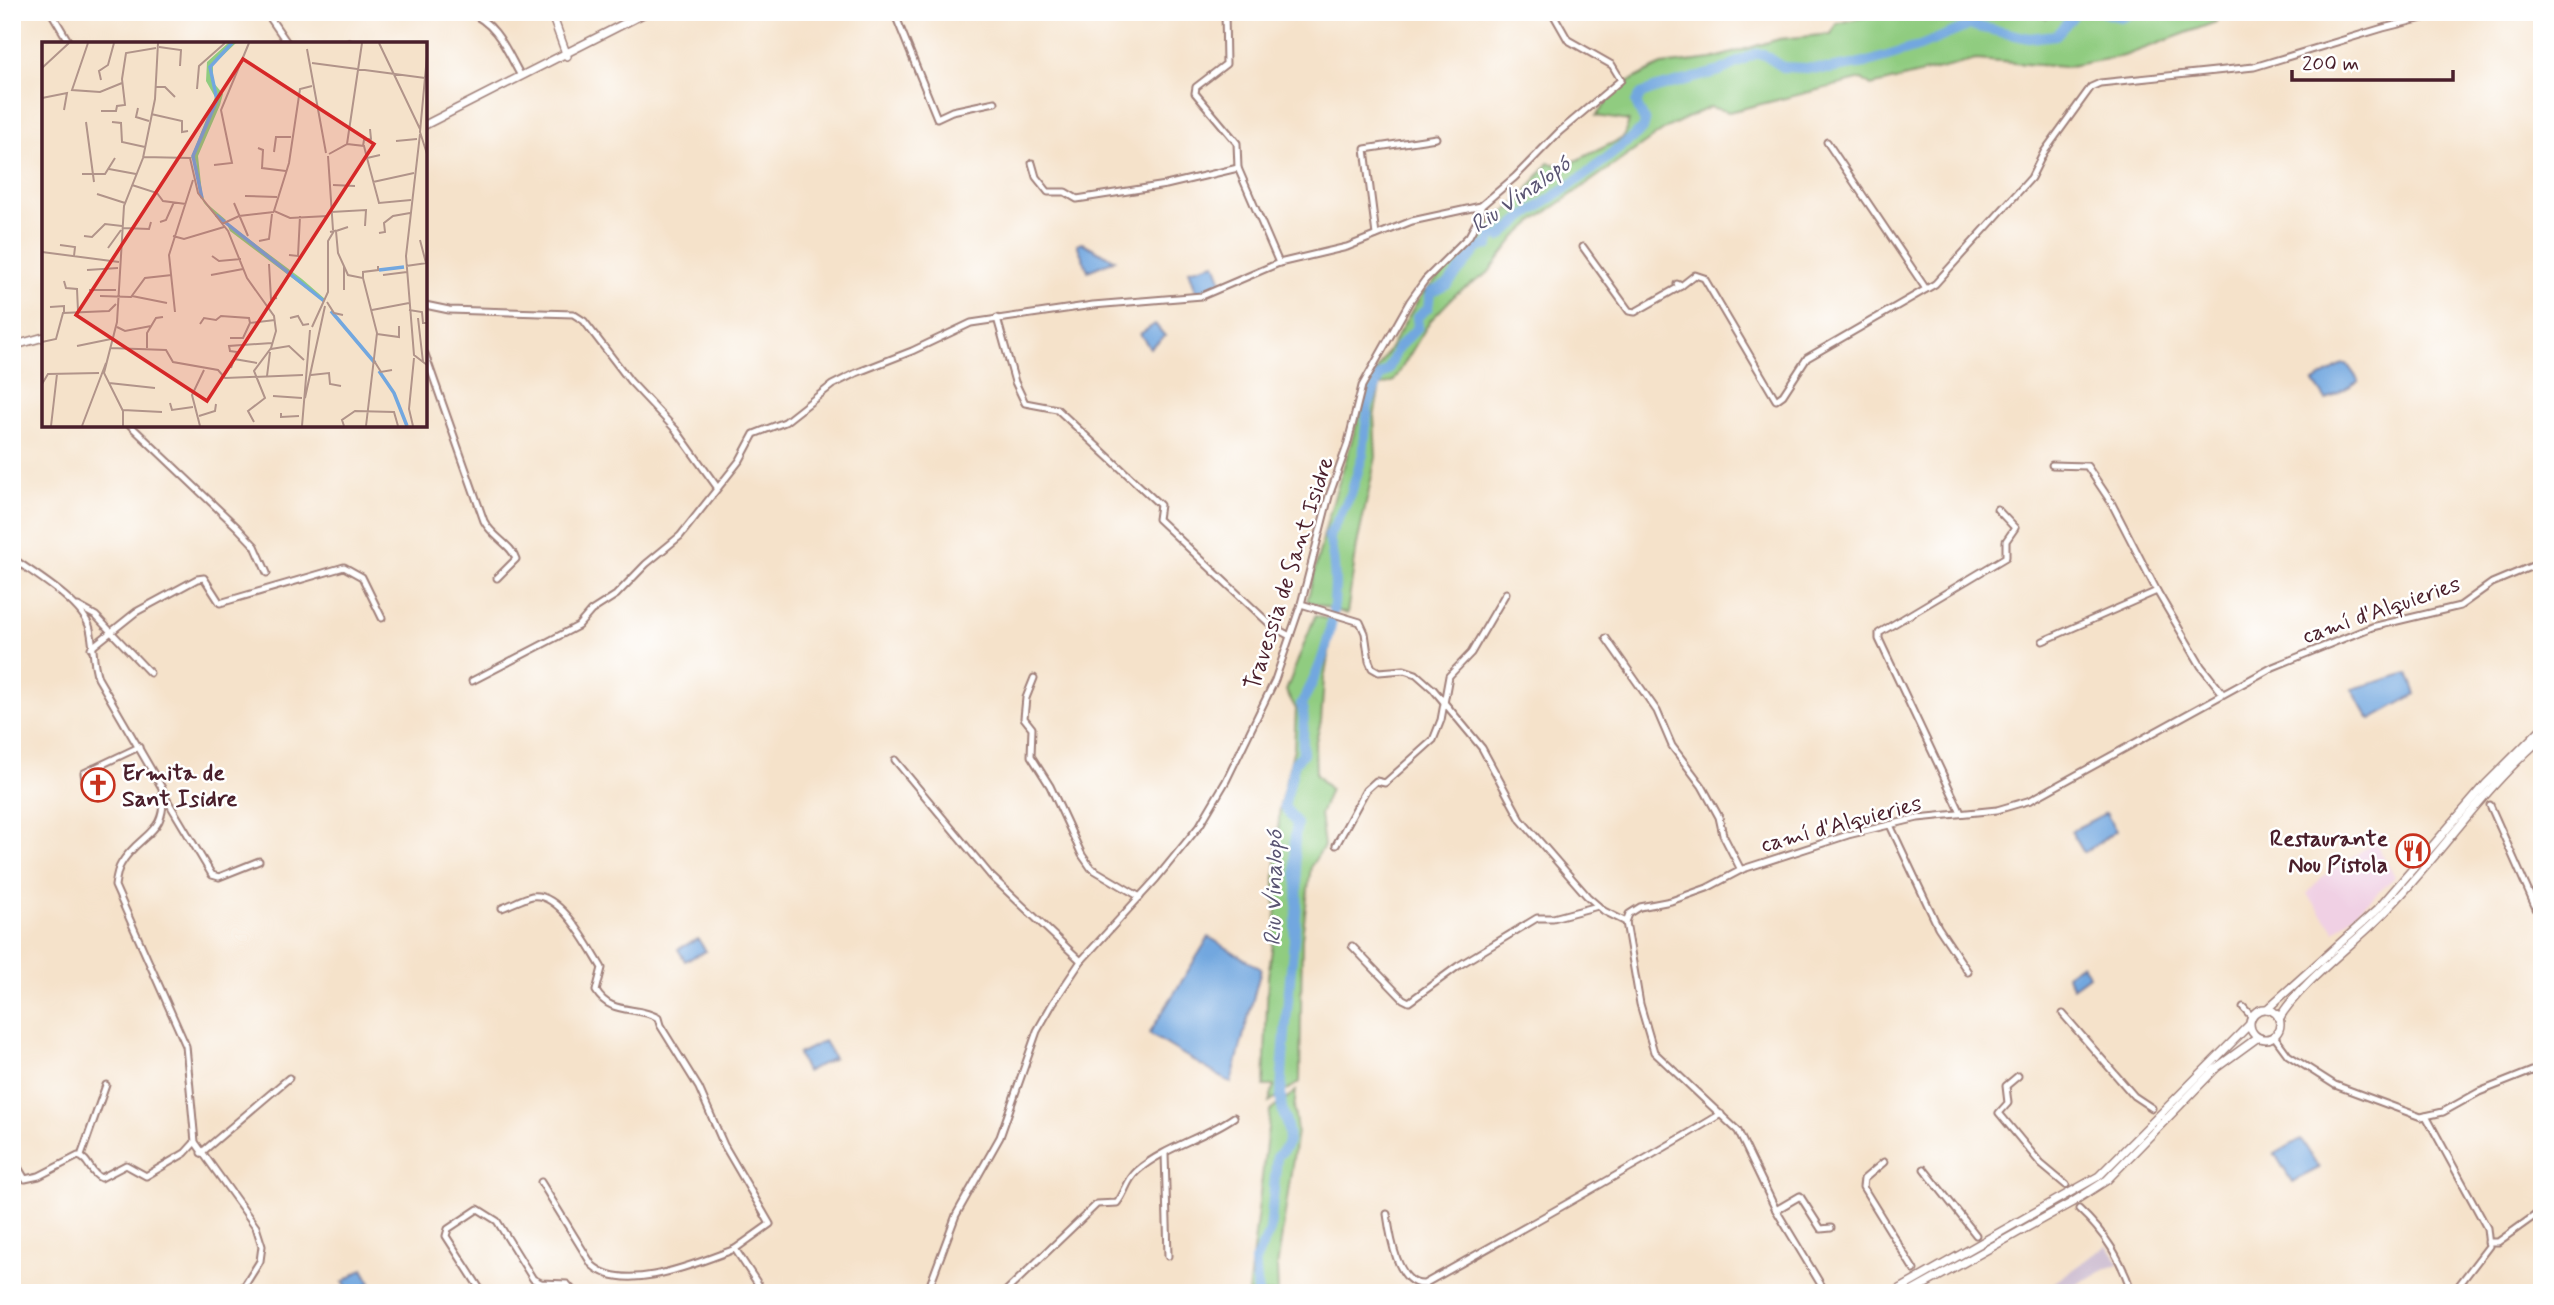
<svg xmlns="http://www.w3.org/2000/svg" width="2554" height="1305" font-family="Mynerve,sans-serif">
<rect width="100%" height="100%" fill="#fff"/>
<filter id="ink" filterUnits="userSpaceOnUse"><feTurbulence type="fractalNoise" baseFrequency=".0143" numOctaves="2"/><feDisplacementMap in="SourceGraphic" scale="14" xChannelSelector="R" yChannelSelector="G"/><feConvolveMatrix kernelMatrix="1 2 1 2 8 2 1 2 1" color-interpolation-filters="sRGB"/></filter>
<filter id="wash" filterUnits="userSpaceOnUse"><feTurbulence type="fractalNoise" baseFrequency=".00686" numOctaves="4" result="noise"/><feDisplacementMap in="SourceGraphic" scale="28" xChannelSelector="R" yChannelSelector="G"/><feGaussianBlur stdDeviation="1.57" result="paint"/><feColorMatrix in="noise" values="0 0 0 0 0 0 0 0 0 0 0 0 0 0 0 0 0 1.4 0 .05"/><feComposite in="paint" operator="in"/></filter>
<g filter="url(#wash)">
<rect width="100%" height="100%" fill="#f5e2ca"/>
<polygon fill="#f0d0e4" points="2375,842 2395,877 2335,931 2307,894 2322,877"/>
<polygon fill="#cebed1" points="2107,1245 2119,1263 2058,1293 2049,1293 2048,1287"/>
<g fill="#90cc80" stroke="#6d7656" stroke-width="2">
<polygon points="1883,12 2037,12 2046,19 2054,12 2219,12 2216,22 2124,56 2064,67 1976,60 1871,86 1862,79 1729,112 1710,107 1668,127 1534,221 1515,238 1488,273 1456,294 1430,321 1394,381 1380,386 1374,417 1376,457 1357,545 1347,614 1307,601 1328,518 1368,387 1377,370 1421,295 1496,219 1519,201 1548,163 1565,166 1623,138 1629,121 1596,116 1620,86 1661,65 1712,59 1779,39 1831,34 1836,24"/>
<polygon points="1315,616 1335,621 1324,679 1321,721 1315,745 1316,775 1330,789 1320,815 1324,846 1311,866 1302,938 1300,1082 1269,1102 1274,1086 1264,1086 1268,976 1276,923 1275,879 1280,804 1294,748 1296,709 1286,691"/>
<polygon points="1296,1091 1294,1110 1297,1131 1277,1268 1278,1293 1248,1293 1270,1111"/>
</g>
<g fill="#72a7df" stroke="#5e6385" stroke-width="2">
<polygon points="1081,242 1115,260 1088,271 1077,244"/>
<polygon points="1215,263 1223,284 1197,294 1189,270"/>
<polygon points="1155,324 1165,336 1150,348 1140,334"/>
<polygon points="2343,364 2347,364 2359,381 2326,400 2314,382"/>
<polygon points="2408,673 2416,694 2371,719 2368,717 2352,689"/>
<polygon points="2106,813 2116,831 2084,853 2071,831"/>
<polygon points="1209,937 1261,969 1231,1083 1149,1034"/>
<polygon points="698,939 706,951 685,961 678,949"/>
<polygon points="2082,964 2089,975 2073,987 2066,975"/>
<polygon points="824,1041 834,1058 806,1072 798,1054"/>
<polygon points="2301,1139 2319,1168 2292,1182 2275,1154"/>
<polygon points="363,1269 371,1283 352,1293 343,1282"/>
</g>
<g fill="none" stroke-linecap="round" stroke-linejoin="round">
<g stroke="#72a7df" stroke-width="10">
<polyline points="2102,12 2120,17 2136,12"/>
<path d="M 1258,1293 L 1255,1261 L 1270,1231 L 1277,1156 C 1301,1139 1280,1119 1281,1098 C 1283,1033 1292,969 1297,904 C 1300,876 1290,852 1297,824 L 1284,806 L 1295,762 L 1303,754 C 1301,735 1307,721 1301,704 C 1331,653 1343,594 1329,536 L 1351,494 L 1363,454 L 1368,406 L 1380,376 L 1388,370 L 1398,348 L 1418,327 L 1417,317 L 1428,308 L 1430,293 L 1448,284 L 1479,247 L 1489,245 L 1492,235 L 1500,237 L 1521,219 L 1592,170 L 1643,129 L 1645,122 L 1636,103 L 1641,94 L 1657,88 L 1720,71 L 1754,54 L 1763,54 L 1783,67 L 1829,69 L 1865,63 L 1920,46 L 1970,25 L 2029,38 L 2056,35 L 2077,12"/>
</g>
</g>
</g>
<g filter="url(#ink)">
<g fill="none" stroke-linecap="round" stroke-linejoin="round">
<defs>
<g id="minor">
<polyline points="51,12 70,44"/>
<polyline points="266,12 288,44"/>
<path d="M 468,12 C 498,24 506,50 521,76"/>
<polyline points="894,12 937,118 952,111 995,102"/>
<polyline points="1225,12 1226,64 1196,87 1195,93 1237,143 1238,168 1279,263"/>
<polyline points="349,43 350,44"/>
<polyline points="1827,142 1926,289"/>
<polyline points="1032,163 1036,177 1048,192 1065,192 1077,199 1166,185 1238,168"/>
<polyline points="1376,235 1365,149 1436,138"/>
<polyline points="1583,247 1629,311 1635,312 1681,286"/>
<polyline points="1677,284 1681,286 1695,275 1704,278 1776,400 1783,395 1807,358 1935,284 2031,178 2044,152 2091,87 2100,83 2254,67 2383,28 2447,12"/>
<polyline points="425,305 449,310 573,314 584,321 630,381 676,430 717,487"/>
<polyline points="997,318 1015,382 1025,403 1057,409 1160,505 1158,519 1273,627 1290,636"/>
<path d="M 425,354 L 484,521 C 492,537 512,545 516,559 L 497,578"/>
<polyline points="130,425 237,527 255,546 267,573"/>
<polyline points="2052,465 2087,466 2111,502 2157,591"/>
<path d="M 12,558 C 33,573 84,603 90,629 C 94,646 92,660 98,678 L 162,788 C 169,836 139,832 121,864 C 117,870 116,879 115,886 L 186,1046 L 195,1142 L 256,1227 L 262,1246 L 260,1261 L 240,1293"/>
<polyline points="1301,604 1360,622 1365,633 1369,661 1372,668 1379,672 1404,670 1416,674 1433,689 1482,748 1521,820 1587,896 1604,911 1626,922"/>
<polyline points="78,606 96,616 150,673"/>
<polyline points="1606,638 1657,711 1672,746 1702,786 1719,817 1723,835 1741,870"/>
<polyline points="2043,641 2157,591 2201,666 2223,694"/>
<polyline points="91,648 136,612 197,579 204,578 220,603 344,567 362,577 382,618"/>
<polyline points="1034,678 1026,698 1024,718 1032,728 1031,756 1050,786 1082,855 1091,868 1140,897"/>
<polyline points="472,681 578,626 591,611 616,595 646,564 680,536 740,460 754,434 785,422 832,385 856,373 912,351 971,323 1093,305 1202,296 1279,263 1347,247 1412,221 1481,206"/>
<polyline points="895,760 991,876 1081,961"/>
<polyline points="94,768 97,774 85,780 84,773 139,747"/>
<polyline points="166,798 212,875 219,877 259,861"/>
<polyline points="2490,805 2542,922"/>
<polyline points="1961,813 1879,639 1879,633 2006,557 2006,541 2015,528 1997,509"/>
<polyline points="1890,825 1938,927 1968,972"/>
<polyline points="1336,845 1366,790 1376,781 1385,783 1433,740 1441,720 1449,676 1471,653 1506,593"/>
<path d="M 502,908 C 511,905 523,898 532,896 C 561,892 589,947 602,968 L 596,991 C 611,1016 637,1005 658,1018 L 660,1025 L 699,1088 L 724,1145 L 770,1224 L 735,1249 L 764,1293"/>
<polyline points="1352,946 1403,999 1409,1002 1458,966 1537,918 1553,918 1598,906"/>
<polyline points="2243,1007 2251,1016"/>
<polyline points="2063,1014 2134,1096 2152,1108"/>
<polyline points="2274,1036 2288,1055 2335,1085 2421,1117 2443,1112 2479,1092 2542,1067"/>
<polyline points="2018,1076 2006,1086 2008,1103 1999,1113 2041,1164 2066,1185"/>
<polyline points="2426,1116 2487,1228 2489,1246 2453,1293"/>
<polyline points="201,1153 289,1078"/>
<polyline points="1165,1154 1168,1256"/>
<polyline points="81,1156 106,1085"/>
<path d="M 12,1157 L 25,1179 L 39,1176 L 78,1156 C 90,1159 89,1173 101,1178 L 126,1165 L 146,1176 L 185,1153 L 195,1142"/>
<polyline points="1884,1162 1864,1179 1863,1187 1914,1270"/>
<polyline points="1924,1169 1976,1235"/>
<path d="M 541,1182 L 592,1265 C 625,1295 699,1262 735,1249"/>
<path d="M 2079,1209 C 2105,1233 2121,1259 2132,1293"/>
<polyline points="1776,1210 1800,1196 1821,1229 1831,1228"/>
<path d="M 1387,1214 C 1390,1235 1397,1286 1424,1284 C 1524,1228 1623,1173 1721,1114"/>
<polyline points="2488,1242 2498,1242 2537,1214 2542,1215"/>
<polyline points="478,1293 480,1289 446,1236 448,1229 478,1209 497,1221 533,1279 541,1283 567,1284 575,1293"/>
<polyline points="927,1293 956,1215 1000,1137 1037,1031 1053,1003 1081,961 1156,879 1200,825 1226,781 1275,680 1301,604 1329,496 1347,446 1362,386 1410,301 1425,280 1469,236 1481,214 1481,206 1515,177 1559,132 1621,80 1612,65 1568,40 1552,12"/>
<path d="M 1004,1293 L 1097,1204 L 1117,1203 C 1126,1192 1126,1181 1137,1171 C 1164,1147 1204,1138 1234,1117"/>
<polyline points="1826,1293 1776,1210 1738,1131 1654,1052 1640,1004 1626,922 1629,914 1640,907 1671,901 1707,888 1743,869 1848,835 1918,818 1997,810 2031,800 2273,667 2372,627 2460,606 2492,583 2542,562"/>
</g>
<g id="major">
<polyline points="551,12 567,56"/>
<polyline points="425,125 647,12"/>
<polyline points="12,346 44,337"/>
<circle cx="2265" cy="1024" r="15"/>
<polyline points="2267,1009 2378,909 2486,784 2542,728"/>
<path d="M 2279,1019 C 2298,985 2355,943 2384,913 C 2439,857 2482,789 2542,738"/>
<polyline points="1893,1293 2099,1176 2249,1025"/>
<polyline points="1909,1293 2071,1203 2107,1180 2216,1068 2257,1038"/>
</g>
</defs>
<use href="#minor" stroke="#a0807a" stroke-width="9"/>
<use href="#major" stroke="#a0807a" stroke-width="10"/>
<use href="#minor" stroke="#fff" stroke-width="5"/>
<use href="#major" stroke="#fff" stroke-width="7"/>
</g>
</g>
<defs>
<symbol id="church-ring" viewBox="-11 -11 22 22"><circle r="9.5" fill="#fff" stroke="#c8321e" stroke-width="1.5"/><path d="M-1.2-6h2.4v3.5h3.3v2.4h-3.3V6h-2.4V-.1h-3.3v-2.4h3.3Z" fill="#c8321e"/></symbol>
<symbol id="restaurant-ring" viewBox="-11 -11 22 22"><circle r="9.5" fill="#fff" stroke="#c8321e" stroke-width="1.5"/><path d="M-5-6h1v4h1v-4h1v4h1v-4h1v5L-1.5 .5V6h-2V.5L-5-1ZM5-6V6H3V1.5H1.5Q1.5-4 5-6Z" fill="#c8321e"/></symbol>
</defs>
<g fill-rule="evenodd">
<use href="#church-ring" x="79" y="766" width="38" height="38"/>
<use href="#restaurant-ring" x="2394" y="832" width="38" height="38"/>
</g>
<g text-anchor="middle" stroke-width="5" stroke-linejoin="round" paint-order="stroke">
<g font-size="23" fill="#4a1f2b" stroke="#fff">
<text transform="translate(1288 573) rotate(-72)" y="8">Travessia de Sant Isidre</text>
<text transform="translate(2381 609) rotate(-19)" y="8">camí d'Alquieries</text>
<text transform="translate(1841 823) rotate(-15)" y="8">camí d'Alquieries</text>
</g>
<g font-size="23" font-weight="bold" fill="#4a1f2b" stroke="#fff" text-anchor="start">
<text x="122" y="780">Ermita de<tspan x="122" dy="26">Sant Isidre</tspan></text>
<text x="2388" y="846" text-anchor="end">Restaurante<tspan x="2388" dy="26">Nou Pistola</tspan></text>
</g>
<g font-size="24" font-style="italic" fill="#5a5573" stroke="#fff">
<text transform="translate(1520 194) rotate(-35)" y="8">Riu Vinalopó</text>
<text transform="translate(1273 888) rotate(-89)" y="8">Riu Vinalopó</text>
</g>
</g>
<g transform="translate(42 42)">
<rect width="385" height="385" fill="#f5e2ca"/>
<path d="M 186,1 L 194,1 L 171,23 L 171,40 L 181,52 L 178,63 L 156,114 L 160,151 L 163,160 L 184,178 L 180,181 L 162,161 L 157,150 L 154,119 L 149,116 L 173,55 L 164,39 L 165,20 ZM 184,180 L 260,237 L 283,257 L 282,260 L 188,189 Z" fill="#90cc80"/>
<path fill="none" stroke="#72a7df" stroke-width="3.5" d="M 160,156 L 151,114 L 175,58 L 168,25 L 190,1M 174,173 L 282,259M 337,228 L 362,225M 289,269 L 333,321M 337,329 L 352,351 L 365,384"/>
<path fill="none" stroke="#b1948a" stroke-width="2" d="M 46,1 L 30,48 L 58,50 L 80,41M 337,1 L 378,87M 117,5 L 139,8 L 138,24M 265,7 L 284,111M 385,14 L 378,90 L 385,112M 270,21 L 383,36M 0,26 L 27,1M 59,38 L 57,29 L 66,23 L 72,1M 270,44 L 258,47 L 247,121 L 232,169 L 248,176 L 286,174M 113,45 L 123,45 L 133,55M 155,47 L 157,24 L 183,1M 0,56 L 25,51 L 22,68M 96,66 L 94,75 L 107,79M 59,69 L 74,69 L 75,64 L 83,63 L 80,37 L 84,11 L 114,6M 109,72 L 140,79 L 140,90 L 146,89M 44,80 L 52,140M 70,80 L 79,81 L 80,100 L 103,105M 378,92 L 364,214 L 372,313 L 385,323M 354,99 L 375,97M 305,102 L 322,104 L 325,116 L 338,113M 321,104 L 322,98 L 329,97 L 328,87M 216,106 L 221,108 L 220,126 L 244,129M 232,110 L 234,95 L 249,95M 287,112 L 305,102 L 320,1M 286,114 L 291,188M 101,115 L 148,116 L 156,151 L 186,189 L 205,236 L 232,274 L 234,289 L 229,306 L 212,329 L 223,356 L 206,369 L 212,380M 325,116 L 337,161 L 369,158M 172,123 L 190,121 L 179,68 L 207,1M 67,127 L 94,132M 40,132 L 63,132 L 73,116M 331,140 L 372,131M 90,143 L 115,151 L 121,159 L 144,162M 291,143 L 313,144M 55,152 L 83,161M 203,154 L 235,155M 192,161 L 206,194M 289,170 L 324,168 L 323,184M 118,180 L 124,178 L 132,160M 180,182 L 197,174 L 232,170M 306,185 L 294,189 L 296,211 L 306,233 L 321,236 L 335,291 L 324,384M 81,186 L 107,187 L 109,180M 337,191 L 343,190 L 342,181 L 351,174 L 368,171M 42,194 L 50,195 L 63,182 L 80,184M 131,194 L 142,197 L 182,185M 378,198 L 384,221M 217,199 L 227,197 L 230,172M 18,203 L 33,205 L 32,214M 66,206 L 79,188M 0,210 L 77,220M 247,213 L 256,214 L 258,174M 170,214 L 177,219 L 199,217M 227,222 L 229,257 L 235,256M 364,224 L 385,221M 45,228 L 76,226M 169,233 L 201,227M 341,233 L 365,230M 321,236 L 321,230 L 336,228 L 336,224M 22,239 L 24,246 L 35,247 L 36,269M 47,248 L 74,248M 302,248 L 302,224M 58,254 L 89,255 L 103,236 L 130,233M 90,254 L 125,261M 285,260 L 292,271 L 301,273M 8,265 L 22,264 L 22,271M 330,268 L 367,261M 367,268 L 380,270 L 381,281 L 385,281M 133,270 L 127,213 L 151,138M 248,276 L 256,274 L 261,283 L 267,282M 376,276 L 381,320M 158,282 L 162,276 L 174,278 L 179,274 L 207,276 L 208,281 L 233,278M 75,285 L 83,289 L 109,284M 270,285 L 286,250 L 286,199 L 292,189 L 288,190M 335,292 L 357,295 L 357,284M 188,296 L 201,296 L 208,281M 0,300 L 14,297 L 21,271 L 67,269 L 74,262M 35,304 L 69,297M 68,306 L 124,308 L 131,320 L 176,328 L 183,336 L 261,333M 105,306 L 105,291 L 114,276 L 121,275M 229,307 L 247,304 L 262,318M 192,317 L 195,310 L 188,309 L 187,304 L 230,301M 331,317 L 339,330 L 350,328M 189,326 L 192,317 L 215,321M 269,333 L 287,331 L 288,342 L 299,344M 225,334 L 228,310M 67,341 L 113,346M 0,342 L 6,332 L 57,331M 231,354 L 260,356M 263,356 L 283,264M 128,361 L 130,368 L 151,365M 81,368 L 120,370M 239,371 L 239,375 L 257,374M 157,374 L 173,369 L 174,362M 9,384 L 15,332M 40,384 L 64,321M 81,384 L 81,369 L 62,331 L 75,280 L 82,164 L 101,116 L 113,57 L 116,1M 158,384 L 150,353 L 162,328M 260,384 L 268,288M 302,384 L 300,378 L 313,369 L 352,370 L 356,384M 371,384 L 367,367 L 372,316"/>
<path fill="#d62828" fill-opacity="0.15" stroke="#d62828" stroke-width="3.5" d="M 201,17 L 332,102 L 165,359 L 34,273 Z"/>
<rect width="385" height="385" fill="none" stroke="#4a1f2b" stroke-width="3.5"/>
</g>
<rect width="2554" height="1305" fill="none" stroke="#fff" stroke-width="42"/>
<path d="M2292 70v10h161v-10" fill="none" stroke="#4a1f2b" stroke-width="3.5"/>
<text x="2302" y="70" font-size="21" fill="#4a1f2b" stroke="#ffffff" stroke-width="5" paint-order="stroke">200 m</text>
</svg>
